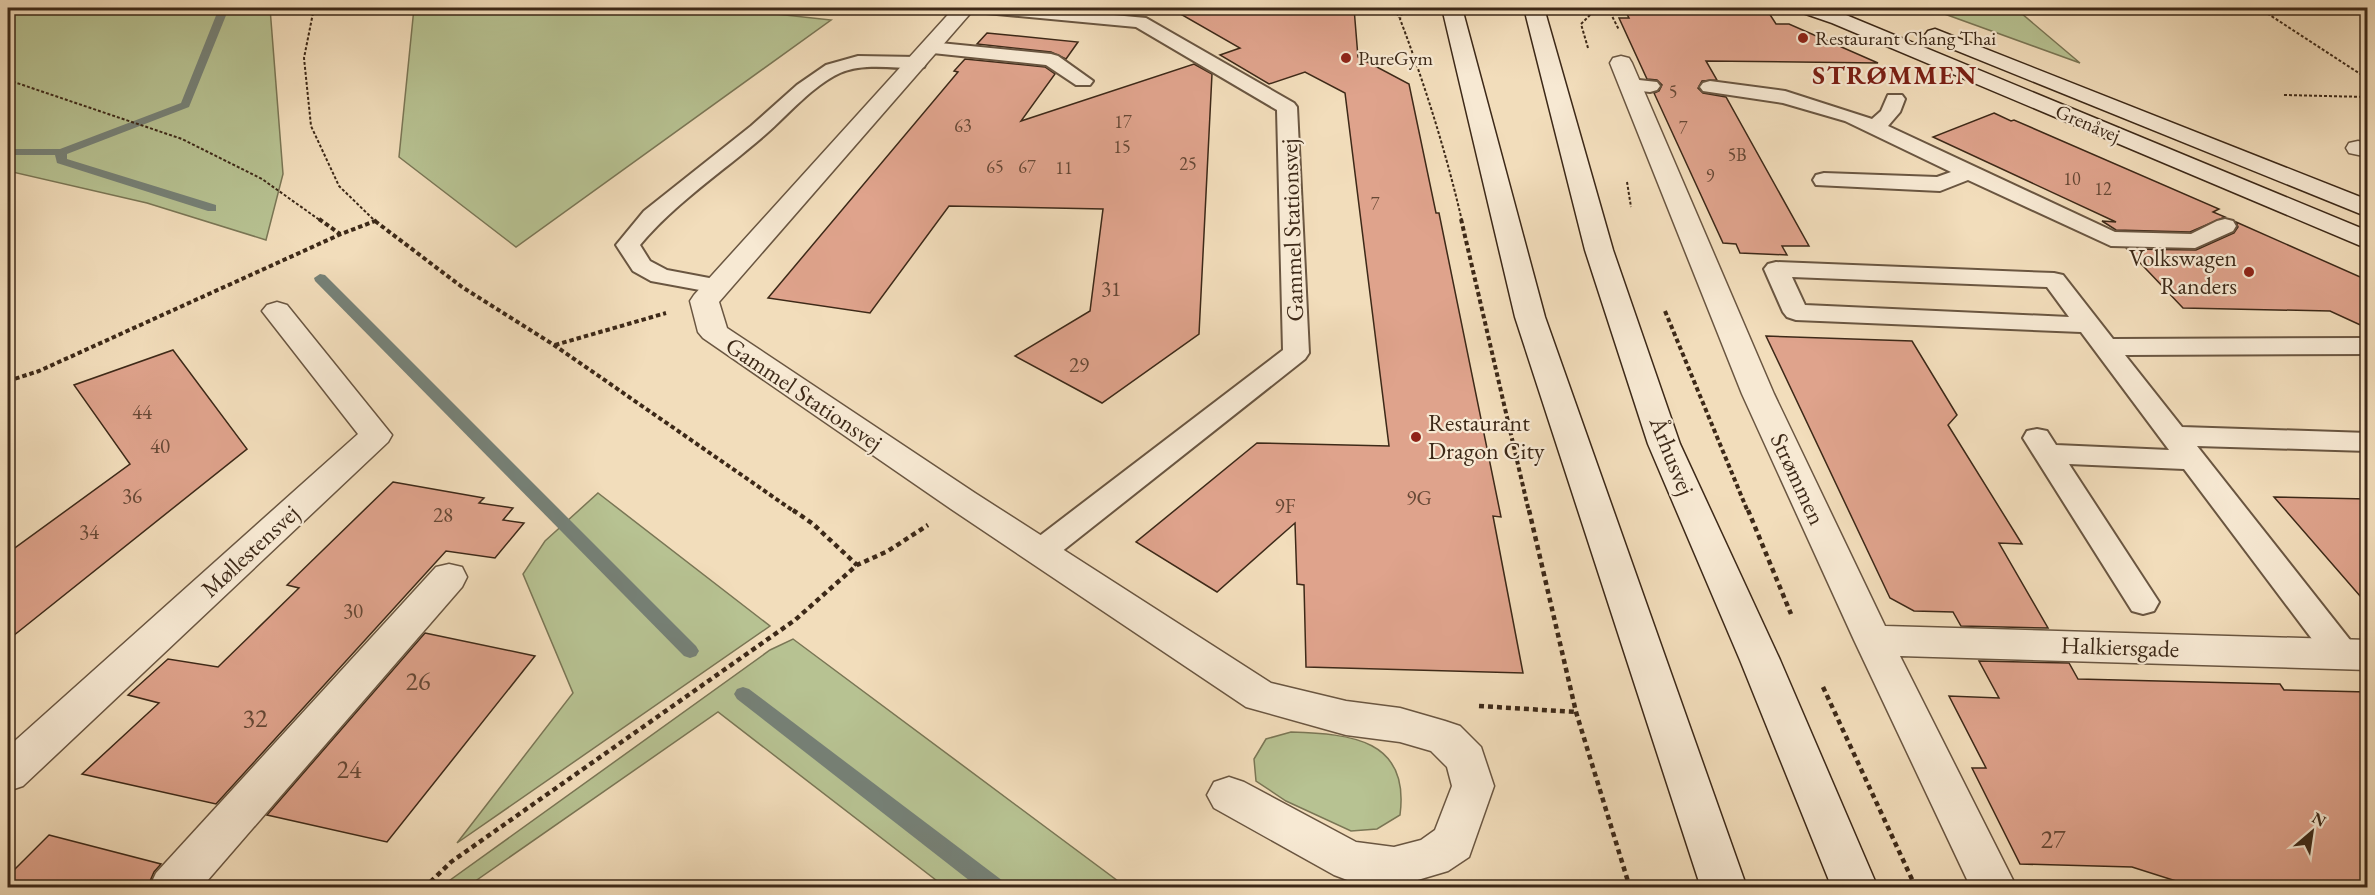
<svg xmlns="http://www.w3.org/2000/svg" width="2375" height="895" font-family="'EB Garamond',serif">
<rect width="100%" height="100%" fill="#f2ddbb"/>
<filter id="stains"><feTurbulence type="fractalNoise" baseFrequency=".00333" numOctaves="4"/><feColorMatrix values="0 0 0 0 .2 0 0 0 0 .09 0 0 0 0 .02 0 0 0 .5 -.17"/></filter>
<radialGradient id="worn" r=".72"><stop offset=".6" stop-color="#630" stop-opacity="0"/><stop offset="1" stop-color="#630" stop-opacity=".3"/></radialGradient>
<g fill="#b7c292" stroke="#7a7655" stroke-width="1.5">
<polygon points="8,8 270,8 283,174 266,240 147,203 8,171"/>
<polygon points="414,8 719,8 831,20 516,247 399,157"/>
<polygon points="1928,8 2015,8 2080,63"/>
<polygon points="598,493 770,626 457,843 573,693 523,574 545,541"/>
<polygon points="793,639 1126,887 945,887 718,712 471,884 446,883 770,650"/>
<path d="M 1291,732 C 1351,734 1410,739 1400,815 L 1377,829 L 1351,831 L 1286,801 L 1256,781 L 1254,759 L 1266,739 Z"/>
</g>
<g fill="none" stroke-linecap="round" stroke-linejoin="round">
<g fill="#768177" fill-rule="evenodd">
<polygon points="219,8 229,8 189,107 67,154 67,159 216,205 216,211 208,211 57,163 55,155 8,155 8,149 60,149 181,103"/>
<polygon points="320,274 325,275 696,646 699,651 696,656 690,658 684,656 315,281 314,278"/>
<polygon points="743,687 749,689 1003,881 1006,888 979,888 737,699 734,694 737,689"/>
</g>
</g>
<g fill="#dfa38c" stroke="#3d2918" stroke-width="1.5">
<polygon points="1170,8 1354,8 1358,57 1409,84 1436,213 1439,213 1501,517 1493,516 1523,673 1306,667 1304,585 1297,584 1295,523 1217,592 1136,542 1257,443 1389,446 1345,93 1305,72 1269,84 1220,55 1240,48"/>
<polygon points="1624,9 1769,13 1776,24 1789,24 1878,63 1706,61 1717,80 1702,81 1698,88 1703,93 1726,97 1809,246 1782,246 1787,255 1740,253 1736,244 1723,243 1654,93 1659,91 1662,85 1657,80 1647,79 1619,18 1629,18"/>
<polygon points="987,33 1078,42 1066,59 1051,52 977,44"/>
<polygon points="965,59 1045,67 1055,74 1021,121 1194,64 1212,74 1199,334 1102,403 1015,356 1090,311 1103,209 949,206 870,313 768,298 958,72 954,71"/>
<polygon points="1994,113 2011,121 2014,120 2219,209 2213,212 2225,217 2190,232 2116,230 2102,221 2116,222 1933,137"/>
<polygon points="2236,222 2367,280 2367,328 2330,311 2183,308 2127,249 2196,250 2234,233 2238,227"/>
<polygon points="1766,336 1912,341 1957,415 1948,425 2022,544 1999,543 2048,628 1961,626 1953,612 1914,611 1890,598"/>
<polygon points="173,350 247,449 8,640 8,553 130,464 74,385"/>
<polygon points="393,482 484,498 479,503 513,508 503,520 524,523 495,558 446,551 216,804 82,774 159,703 128,695 168,659 218,667 299,588 287,585"/>
<polygon points="2274,497 2367,499 2367,604"/>
<polygon points="425,633 535,656 387,842 267,815"/>
<polygon points="1979,661 2069,663 2078,679 2280,684 2284,690 2367,692 2367,888 2198,888 2132,867 2020,864 1972,768 1986,768 1949,696 1999,698"/>
<polygon points="49,835 161,864 154,872 147,888 8,888 8,876"/>
</g>
<g fill="none" stroke-linecap="round" stroke-linejoin="round">
<defs>
<g id="lane">
<polygon points="978,8 1038,8 1146,18 1294,103 1297,107 1309,353 1305,359 1051,560 1040,563 1029,560 1024,552 1029,544 1283,350 1277,110 1136,27 986,13 980,12"/>
<polygon points="930,42 1051,54 1058,56 1093,81 1090,85 1076,85 1046,65 923,52 921,48 923,44"/>
<path d="M 858,56 L 917,57 L 924,59 L 926,63 L 924,67 L 917,69 C 893,68 863,63 840,73 C 812,86 789,114 766,134 C 724,171 676,202 640,245 L 650,261 L 667,270 L 725,281 L 728,286 L 725,291 L 716,293 L 651,281 L 633,271 L 616,245 L 644,211 L 751,126 L 797,85 L 826,65 Z"/>
<polygon points="1630,79 1657,82 1660,86 1657,90 1650,92 1623,89 1620,85 1623,81"/>
<polygon points="1710,81 1785,91 1872,119 1881,111 1888,95 1902,95 1905,99 1900,112 1888,126 2115,232 2191,234 2217,221 2225,219 2233,221 2236,226 2233,231 2195,248 2111,246 1968,180 1940,191 1816,185 1813,180 1816,175 1824,173 1937,177 1951,172 1845,121 1783,103 1703,91 1700,87 1703,83"/>
<path d="M 1776,262 L 2054,273 L 2063,275 L 2113,339 L 2368,338 L 2368,354 L 2125,355 L 2182,427 L 2368,433 L 2368,451 L 2197,446 L 2354,645 L 2359,654 L 2354,663 L 2342,667 L 2330,663 L 2184,469 L 2069,464 L 2159,602 L 2154,611 L 2143,614 L 2132,611 L 2023,438 L 2027,431 L 2037,429 L 2047,431 L 2056,445 L 2169,450 L 2081,332 L 1796,320 L 1787,317 L 1783,312 L 1764,269 L 1768,264 ZM 1792,277 L 2047,287 L 2069,317 L 1805,305 Z"/>
</g>
<g id="street">
<polygon points="954,8 975,8 719,302 727,328 975,493 1271,683 1346,701 1400,708 1445,721 1460,726 1481,747 1494,786 1469,857 1448,871 1394,887 1350,881 1334,875 1214,808 1207,795 1214,782 1229,777 1244,782 1356,842 1394,847 1421,840 1435,830 1452,786 1447,767 1431,751 1400,742 1346,735 1246,707 951,509 703,338 698,332 690,301 694,295"/>
<polygon points="1621,56 1629,58 1632,63 1774,394 1885,626 2368,640 2368,670 1900,656 2017,888 1971,888 1854,640 1742,394 1610,63 1613,58"/>
<polygon points="2358,141 2368,143 2368,157 2349,153 2346,148 2349,143"/>
<polygon points="277,302 287,305 392,435 388,442 23,786 8,791 8,747 358,434 262,311 267,305"/>
<polygon points="449,564 462,567 467,577 462,587 201,888 149,888 156,873 436,567"/>
</g>
<g id="secondary">
<polygon points="1442,8 1462,8 1545,317 1747,888 1701,888 1515,317"/>
<polygon points="1524,8 1544,8 1613,250 1680,444 1780,660 1878,888 1832,888 1740,660 1648,444 1585,250"/>
<polygon points="1797,8 1825,8 1846,15 2368,231 2368,249 1832,23 1800,12"/>
<polygon points="1935,29 2368,200 2368,217 1928,39 1925,35 1928,31"/>
</g>
</defs>
<use href="#lane" stroke="#6a5641" stroke-width="4"/>
<use href="#street" stroke="#6a5641" stroke-width="3"/>
<use href="#secondary" stroke="#3d2918" stroke-width="3"/>
<g stroke="#3d2918" stroke-width="2" stroke-dasharray="3 2" stroke-linecap="butt">
<polyline points="314,8 304,58 311,126 339,186 375,221"/>
<polyline points="1395,8 1399,18"/>
<path d="M 1404,8 L 1400,19 C 1425,85 1446,152 1462,221"/>
<polyline points="1608,8 1619,30"/>
<polyline points="2259,8 2368,79"/>
<polyline points="1588,48 1581,24 1595,10 1601,8"/>
<polyline points="8,80 182,139 262,179 321,221"/>
<polyline points="2284,95 2368,97"/>
<polyline points="1627,182 1631,207"/>
</g>
<g stroke="#3d2918" stroke-width="4" stroke-dasharray="4.5 3" stroke-linecap="butt">
<polyline points="319,219 340,234"/>
<polyline points="1461,219 1529,512"/>
<polyline points="375,221 462,287 554,345 795,512"/>
<polyline points="1665,311 1748,512"/>
<polyline points="555,345 666,313"/>
<polyline points="8,381 39,371 341,234 375,221 373,219"/>
</g>
<g stroke="#3d2918" stroke-width="4.5" stroke-dasharray="5 4" stroke-linecap="butt">
<polyline points="793,510 813,524 857,565"/>
<polyline points="1529,510 1576,712 1630,888"/>
<polyline points="1748,510 1791,614"/>
<polyline points="1823,687 1916,888"/>
<polyline points="1479,706 1576,712"/>
<polyline points="424,888 451,862 795,620 857,565 888,551 928,525"/>
</g>
<use href="#lane" fill="#f7e9d3" fill-rule="evenodd"/>
<use href="#street" fill="#f7e9d3" fill-rule="evenodd"/>
<use href="#secondary" fill="#f7e9d3" fill-rule="evenodd"/>
</g>
<g fill="#8f2418" stroke="#f7e9d3" stroke-width="2">
<circle cx="1803" cy="38" r="6"/>
<circle cx="1346" cy="58" r="6"/>
<circle cx="2249" cy="272" r="6"/>
<circle cx="1416" cy="437" r="6"/>
</g>
<g text-anchor="middle" stroke-width="4.5" stroke-linejoin="round" paint-order="stroke">
<g font-size="18" fill="#664835">
<text x="1673" y="98">5</text>
<text x="1123" y="128">17</text>
<text x="963" y="132">63</text>
<text x="1683" y="134">7</text>
<text x="1122" y="153">15</text>
<text x="1737" y="161">5B</text>
<text x="1188" y="170">25</text>
<text x="995" y="173">65</text>
<text x="1027" y="173">67</text>
<text x="1064" y="174">11</text>
<text x="1710" y="182">9</text>
<text x="2072" y="185">10</text>
<text x="2103" y="195">12</text>
<text x="1375" y="210">7</text>
</g>
<g font-size="20" fill="#3d2918" stroke="#f7e9d3" text-anchor="start">
<text x="1815" y="45">Restaurant Chang Thai</text>
<text x="1358" y="65">PureGym</text>
</g>
<g font-size="20" fill="#3d2918" stroke="#f7e9d3">
<text transform="translate(2088 123) rotate(23)" y="7">Grenåvej</text>
</g>
<g font-size="21" fill="#664835">
<text x="1111" y="296">31</text>
<text x="1079" y="372">29</text>
<text x="142" y="419">44</text>
<text x="160" y="453">40</text>
<text x="132" y="503">36</text>
<text x="1419" y="505">9G</text>
<text x="1285" y="513">9F</text>
<text x="443" y="522">28</text>
<text x="89" y="539">34</text>
<text x="353" y="618">30</text>
</g>
<g font-size="24" fill="#3d2918" stroke="#f7e9d3">
<text transform="translate(1292 230) rotate(-92)" y="8">Gammel Stationsvej</text>
<text transform="translate(804 394) rotate(34)" y="8">Gammel Stationsvej</text>
<text transform="translate(1672 456) rotate(68)" y="8">Århusvej</text>
<text transform="translate(1798 479) rotate(65)" y="8">Strømmen</text>
<text transform="translate(250 551) rotate(-43)" y="8">Møllestensvej</text>
<text transform="translate(2120 647) rotate(2)" y="8">Halkiersgade</text>
</g>
<g font-size="24" fill="#3d2918" stroke="#f7e9d3" text-anchor="end">
<text x="2237" y="266">Volkswagen<tspan x="2237" dy="28">Randers</tspan></text>
<text x="1428" y="431" text-anchor="start">Restaurant<tspan x="1428" dy="28">Dragon City</tspan></text>
</g>
<g font-size="26" font-weight="bold" letter-spacing="1.5" fill="#7a1f14" stroke="#f7e9d3">
<text x="1895" y="84">STRØMMEN</text>
</g>
<g font-size="26" fill="#664835">
<text x="418" y="690">26</text>
<text x="255" y="727">32</text>
<text x="349" y="778">24</text>
<text x="2053" y="848">27</text>
</g>
</g>
<rect width="2375" height="895" fill="none" stroke="#f2ddbb" stroke-width="30"/>
<rect x="9" y="9" width="2357" height="877" fill="none" stroke="#3d2918" stroke-width="3"/>
<rect x="15" y="15" width="2345" height="865" fill="none" stroke="#3d2918" stroke-width="1.5"/>
<g transform="translate(2312 832) rotate(29)" stroke="#f7e9d3" stroke-width="4.5" paint-order="stroke">
<path d="M0-4.5L10 22L0 15L-10 22Z" fill="#3d2918"/>
<text y="-9" font-size="16" font-weight="bold" text-anchor="middle" fill="#3d2918">N</text>
</g>
<rect width="100%" height="100%" filter="url(#stains)"/>
<rect width="100%" height="100%" fill="url(#worn)"/>
</svg>
